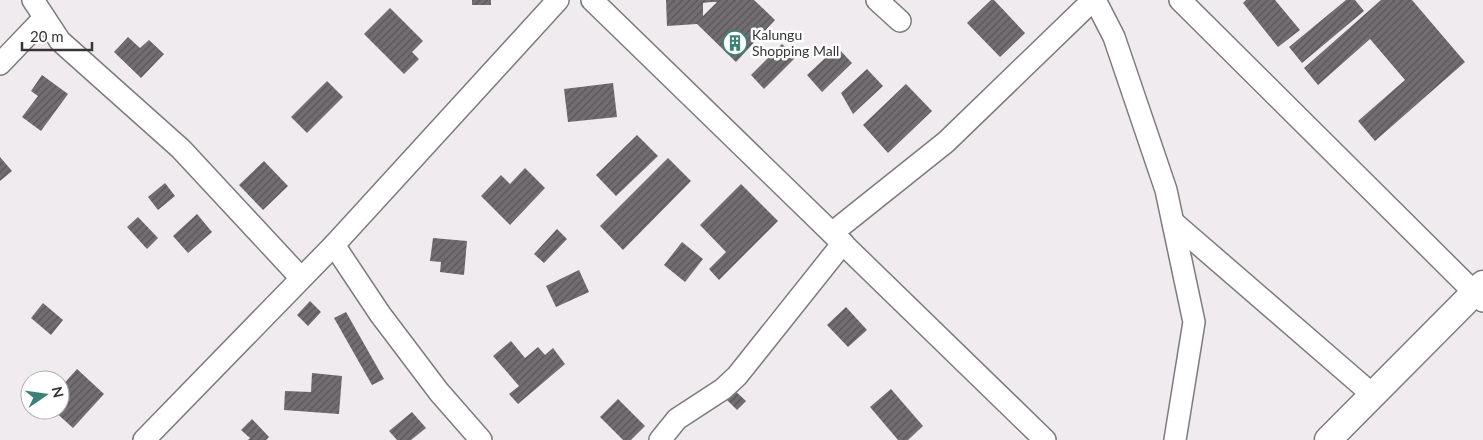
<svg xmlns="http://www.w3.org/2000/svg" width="1483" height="440" font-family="Lato,sans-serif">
<defs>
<pattern id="building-hatch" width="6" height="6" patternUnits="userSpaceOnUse" patternTransform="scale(1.25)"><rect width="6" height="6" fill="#716d71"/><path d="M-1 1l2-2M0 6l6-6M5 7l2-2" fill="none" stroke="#595659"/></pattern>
</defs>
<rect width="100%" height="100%" fill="#f0ebef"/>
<g fill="url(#building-hatch)" fill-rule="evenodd">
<rect x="472" y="0" width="19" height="5"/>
<path d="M 666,0 L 754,0 L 775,20 L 736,62 L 697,24 L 667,26 ZM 711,2 L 717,2 L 703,16 L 703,3 Z"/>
<polygon points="991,0 994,0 1025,33 1000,57 967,23"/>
<polygon points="1246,0 1275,0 1300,30 1278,47 1243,3"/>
<polygon points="1346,0 1355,0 1364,11 1302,63 1289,47"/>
<polygon points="1381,0 1412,0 1465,62 1375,141 1358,121 1405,80 1370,39 1318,85 1304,68"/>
<polygon points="390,8 423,41 412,52 419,59 404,74 364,34"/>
<polygon points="128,37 140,48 149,40 164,54 141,78 114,52"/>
<polygon points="782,44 796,57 764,89 751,75"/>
<polygon points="837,47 852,63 822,92 807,75"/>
<polygon points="867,69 883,86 853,114 841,93"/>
<polygon points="42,75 68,94 41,131 22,117 38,96 31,91"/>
<polygon points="327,81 343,97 307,133 291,117"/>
<polygon points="613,83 617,117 568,122 564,89"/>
<polygon points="906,84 932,111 888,153 863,125"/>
<polygon points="637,135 658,156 616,196 596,175"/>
<polygon points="0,157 12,171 0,181"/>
<polygon points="668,158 691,181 623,250 600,226"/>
<polygon points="264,161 288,186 263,210 239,185"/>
<polygon points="525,168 545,188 510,225 481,196 501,175 510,184"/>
<polygon points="165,183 175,196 158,210 148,197"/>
<polygon points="741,184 778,221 719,280 709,269 726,252 700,225"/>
<polygon points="197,214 212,232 188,253 173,236"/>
<polygon points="138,217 158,238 147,249 127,227"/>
<polygon points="557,229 567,239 544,263 534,254"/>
<polygon points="433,238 467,241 464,275 440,272 441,262 430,261"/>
<polygon points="682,242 703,259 685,282 664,265"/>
<polygon points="579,270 589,292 556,307 546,286"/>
<polygon points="310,301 321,312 308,326 297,315"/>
<polygon points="43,303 63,320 51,335 31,318"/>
<polygon points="846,307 867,330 848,347 827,325"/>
<polygon points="346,312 384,379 372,385 334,318"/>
<polygon points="511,341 525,358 538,347 545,355 553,348 565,364 518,404 509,394 519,386 493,356"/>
<polygon points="77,369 104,394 73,428 53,410 60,410 60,388"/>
<polygon points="312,373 342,376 339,414 284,410 285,391 311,392"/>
<polygon points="733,389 746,401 737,410 725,398"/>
<polygon points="891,389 923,426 908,440 898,440 870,407"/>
<polygon points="618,399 645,426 631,440 623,440 600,417"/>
<polygon points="412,412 426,428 411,440 397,440 389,431"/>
<polygon points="252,419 269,437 266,440 248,440 250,438 241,430"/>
</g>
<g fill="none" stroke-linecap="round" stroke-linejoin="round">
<defs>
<g id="minor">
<polyline points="33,0 60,41 181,149 301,278"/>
<polyline points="592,0 1045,440"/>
<polyline points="877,0 900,21"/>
<polyline points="1095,0 1114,37 1166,190 1194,322 1175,440"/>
<polyline points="1180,0 1483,301"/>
<polyline points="0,64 44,18"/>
<polyline points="1173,222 1373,395"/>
<polyline points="832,233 946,142 1093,0"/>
<polyline points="334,245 380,314 439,392 481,440"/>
<polyline points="144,440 334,245 558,0"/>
<polyline points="660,440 677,419 723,389 737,376 843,243"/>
</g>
<polyline id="tertiary" points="1328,440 1483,284"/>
</defs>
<use href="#minor" stroke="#7e7a7d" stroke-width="24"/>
<use href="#tertiary" stroke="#7e7a7d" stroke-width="29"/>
<use href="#minor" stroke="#fff" stroke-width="21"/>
<use href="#tertiary" stroke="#fff" stroke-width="26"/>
</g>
<defs>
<symbol id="building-ring" viewBox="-11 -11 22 22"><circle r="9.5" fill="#fff" stroke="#3b8177" stroke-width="1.5"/><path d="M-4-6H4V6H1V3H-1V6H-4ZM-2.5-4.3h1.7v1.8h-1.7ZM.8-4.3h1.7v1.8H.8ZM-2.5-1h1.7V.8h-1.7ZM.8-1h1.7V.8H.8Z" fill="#3b8177"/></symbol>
</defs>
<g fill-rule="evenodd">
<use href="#building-ring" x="721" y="29" width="28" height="28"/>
</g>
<g text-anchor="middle" stroke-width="5" stroke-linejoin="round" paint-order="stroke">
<g font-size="14" fill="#363436" stroke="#fff" text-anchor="start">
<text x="752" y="40">Kalungu<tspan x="752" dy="16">Shopping Mall</tspan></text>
</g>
</g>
<g transform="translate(45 395) rotate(77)"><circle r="24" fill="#ffffff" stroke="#afaeaf"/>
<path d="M0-4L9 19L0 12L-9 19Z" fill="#3b8177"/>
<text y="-8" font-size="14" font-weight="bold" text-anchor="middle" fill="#363436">N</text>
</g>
<path d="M22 42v8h70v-8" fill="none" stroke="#363436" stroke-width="2.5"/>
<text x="30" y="42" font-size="15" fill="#363436" stroke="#ffffff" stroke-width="4" paint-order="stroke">20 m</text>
</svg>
